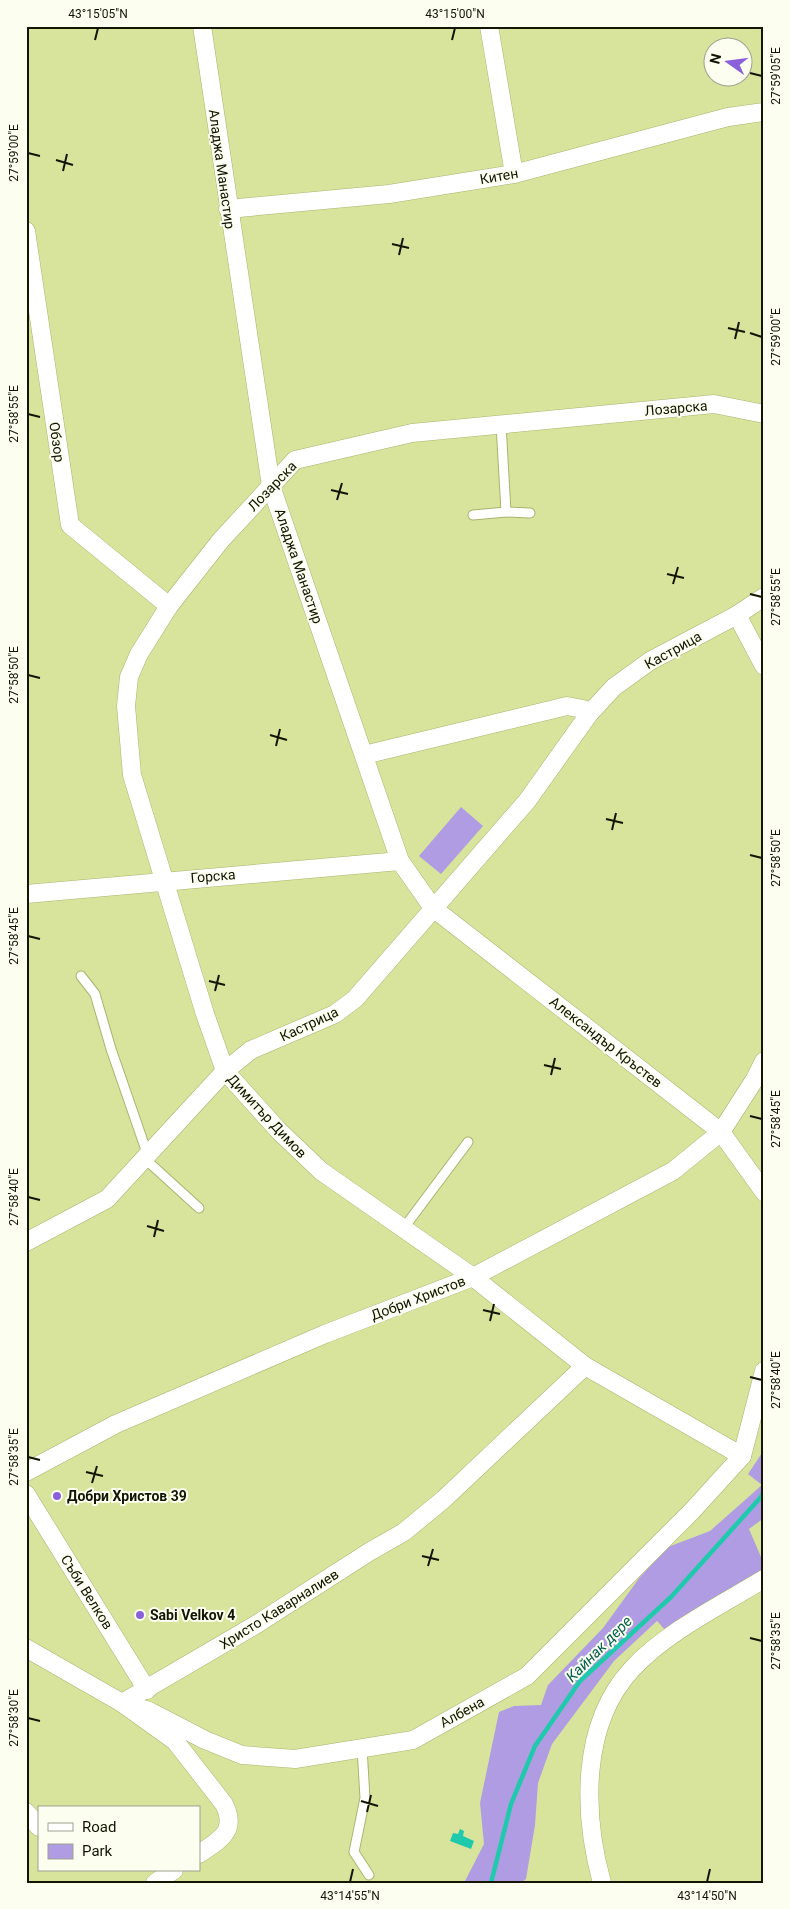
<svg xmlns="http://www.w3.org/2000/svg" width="790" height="1909" font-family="Roboto,sans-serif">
<rect width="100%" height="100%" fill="#d8e49c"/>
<g fill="#af9ce3">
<polygon points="461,807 483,826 441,874 419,856"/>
<polygon points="764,1450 764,1518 749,1529 764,1564 764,1574 667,1632 657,1621 614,1661 552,1744 538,1783 535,1825 526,1879 521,1883 464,1883 484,1844 480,1803 499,1712 514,1706 541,1705 548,1685 603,1628 640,1577 668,1547 710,1531 762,1485 748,1474"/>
</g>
<polygon fill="#1fcaac" points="460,1829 464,1831 463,1836 474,1841 471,1849 450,1841 453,1833 458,1834"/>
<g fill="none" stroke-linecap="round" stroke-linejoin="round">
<polyline stroke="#1fcaac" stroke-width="4.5" points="491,1883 511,1804 535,1746 580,1681 671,1597 761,1497 764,1491"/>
<defs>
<g id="service">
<polyline points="506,512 530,513"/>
<polyline points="473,515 506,512 501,424"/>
<polyline points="81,976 95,994 111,1049 147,1153"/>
<polyline points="143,1157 199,1208"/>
<polyline points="403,1229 468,1142"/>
<polyline points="362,1748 365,1798 354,1852 369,1875"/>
</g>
<g id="minor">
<polyline points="202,26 271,486 400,861 433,908 721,1132 764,1192"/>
<polyline points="489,26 514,174"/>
<polyline points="228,209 389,194 514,174 728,117 764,112"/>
<polyline points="26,231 70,525 169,606"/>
<polyline points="737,615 764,666"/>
<polyline points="364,755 567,706 583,709 589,714"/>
<polyline points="26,894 400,861"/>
<polyline points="26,1242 107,1199 225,1071 251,1050 335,1014 355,999 527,801 589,714 614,687 650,661 737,615 764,597"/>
<polyline points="742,1456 585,1366 473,1277 321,1171 279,1131 225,1071 205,1014 132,775 126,706 129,677 139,654 169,606 221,540 295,460 412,433 714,404 764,414"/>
<polyline points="26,1472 116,1424 325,1334 473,1277 673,1171 721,1132 755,1079 764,1061"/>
<polyline points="26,1494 147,1690"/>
<polyline points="26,1648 122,1703 149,1711 205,1740 242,1755 295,1759 413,1740 527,1676 692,1511 742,1456 764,1371"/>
<polyline points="26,1812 39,1827"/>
<path d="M 199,1854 C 219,1840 238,1832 224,1804 L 175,1741 L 122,1703 L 257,1624 L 369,1552 L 404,1532 L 444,1499 L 585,1366"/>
<polyline points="155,1883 174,1870"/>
<path d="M 602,1883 C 583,1814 580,1725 632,1669 C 666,1632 721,1605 764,1579"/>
</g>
</defs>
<use href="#service" stroke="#a9b46e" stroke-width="11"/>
<use href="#minor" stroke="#a9b46e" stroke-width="19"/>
<use href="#service" stroke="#fff" stroke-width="9"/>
<use href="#minor" stroke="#fff" stroke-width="18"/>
</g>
<path fill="none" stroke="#121500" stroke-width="2" d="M 95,40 L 98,28M 452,40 L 455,28M 750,73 L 762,76M 28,153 L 40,156M 56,160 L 73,165M 63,171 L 67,154M 392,244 L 409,248M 399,255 L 403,238M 728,328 L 745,332M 750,333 L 762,337M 735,339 L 739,322M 28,414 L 40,417M 331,490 L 348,494M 337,500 L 342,483M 667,574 L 684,578M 673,584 L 678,567M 750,594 L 762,597M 28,675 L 40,678M 270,735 L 287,740M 276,746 L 280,729M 606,819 L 623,823M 612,830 L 616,813M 750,855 L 762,858M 28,936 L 40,939M 209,981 L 225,985M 215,991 L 219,975M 544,1065 L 561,1069M 551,1075 L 555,1058M 750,1116 L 762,1119M 28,1197 L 40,1200M 147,1226 L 164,1231M 154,1237 L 158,1220M 483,1310 L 500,1314M 490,1321 L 494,1304M 750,1377 L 762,1380M 28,1457 L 40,1460M 86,1472 L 103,1476M 92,1483 L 97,1466M 422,1556 L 439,1560M 428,1566 L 433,1549M 750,1638 L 762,1641M 28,1718 L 40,1721M 361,1801 L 378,1806M 367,1812 L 371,1795M 350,1882 L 353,1869M 707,1882 L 710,1869"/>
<g fill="#8b61db" stroke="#fcfff0" stroke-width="2">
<circle cx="57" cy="1496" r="5"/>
<circle cx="140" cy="1615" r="5"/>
</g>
<g text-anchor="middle" stroke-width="4" stroke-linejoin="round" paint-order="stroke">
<g font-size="14" fill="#121500" stroke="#fcfff0">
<text transform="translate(222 169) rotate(82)" y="5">Аладжа Манастир</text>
<text transform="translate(499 176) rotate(-10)" y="5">Китен</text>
<text transform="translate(676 408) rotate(-5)" y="5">Лозарска</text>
<text transform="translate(57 442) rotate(82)" y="5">Обзор</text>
<text transform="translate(272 486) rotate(-46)" y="5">Лозарска</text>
<text transform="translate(299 566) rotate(71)" y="5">Аладжа Манастир</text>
<text transform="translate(673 650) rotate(-29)" y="5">Кастрица</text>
<text transform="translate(213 876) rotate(-5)" y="5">Горска</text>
<text transform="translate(309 1024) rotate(-25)" y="5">Кастрица</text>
<text transform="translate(606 1042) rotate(38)" y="5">Александър Кръстев</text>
<text transform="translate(267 1116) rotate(47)" y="5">Димитър Димов</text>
<text transform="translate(418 1298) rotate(-21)" y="5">Добри Христов</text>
<text transform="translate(87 1592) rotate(58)" y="5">Съби Велков</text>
<text transform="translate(279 1609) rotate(-32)" y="5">Христо Каварналиев</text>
<text transform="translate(462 1712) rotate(-29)" y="5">Албена</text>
</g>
<g font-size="14" font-weight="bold" fill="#121500" stroke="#fcfff0" text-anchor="start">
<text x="67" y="1501">Добри Христов 39</text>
<text x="150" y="1620">Sabi Velkov 4</text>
</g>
<g font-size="15" font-style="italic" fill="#076151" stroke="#fcfff0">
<text transform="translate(599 1649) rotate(-45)" y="5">Кайнак дере</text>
</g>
</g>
<rect width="790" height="1909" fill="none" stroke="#fcfff0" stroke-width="55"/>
<rect x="38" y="1806" width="162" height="65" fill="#fcfff0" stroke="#9ea190"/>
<rect x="48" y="1823" width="25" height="8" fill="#ffffff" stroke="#9ea190"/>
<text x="82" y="1832" font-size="15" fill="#121500">Road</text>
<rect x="48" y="1844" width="25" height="15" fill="#af9ce3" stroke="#9ea190"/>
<text x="82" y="1856" font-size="15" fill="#121500">Park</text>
<g transform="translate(728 62) rotate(284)"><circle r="24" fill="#fcfff0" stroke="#9ea190"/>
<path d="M0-4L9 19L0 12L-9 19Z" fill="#8b61db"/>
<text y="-8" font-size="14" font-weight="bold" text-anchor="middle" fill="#121500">N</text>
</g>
<rect x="28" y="28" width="734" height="1854" fill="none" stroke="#121500" stroke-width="2"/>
<g font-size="12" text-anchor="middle" fill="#121500">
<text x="98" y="18">43°15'05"N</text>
<text x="455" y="18">43°15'00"N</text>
<text transform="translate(776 76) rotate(-90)" y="4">27°59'05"E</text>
<text transform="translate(14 153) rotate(-90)" y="4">27°59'00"E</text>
<text transform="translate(776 337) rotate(-90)" y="4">27°59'00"E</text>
<text transform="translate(14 414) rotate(-90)" y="4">27°58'55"E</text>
<text transform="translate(776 597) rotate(-90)" y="4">27°58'55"E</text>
<text transform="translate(14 675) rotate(-90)" y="4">27°58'50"E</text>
<text transform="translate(776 858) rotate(-90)" y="4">27°58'50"E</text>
<text transform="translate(14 936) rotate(-90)" y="4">27°58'45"E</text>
<text transform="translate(776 1119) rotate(-90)" y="4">27°58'45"E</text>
<text transform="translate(14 1197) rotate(-90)" y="4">27°58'40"E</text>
<text transform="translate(776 1380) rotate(-90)" y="4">27°58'40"E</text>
<text transform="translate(14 1457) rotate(-90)" y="4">27°58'35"E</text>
<text transform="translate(776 1641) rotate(-90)" y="4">27°58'35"E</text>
<text transform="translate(14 1718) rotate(-90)" y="4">27°58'30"E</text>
<text x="350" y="1900">43°14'55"N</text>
<text x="707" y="1900">43°14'50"N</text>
</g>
</svg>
